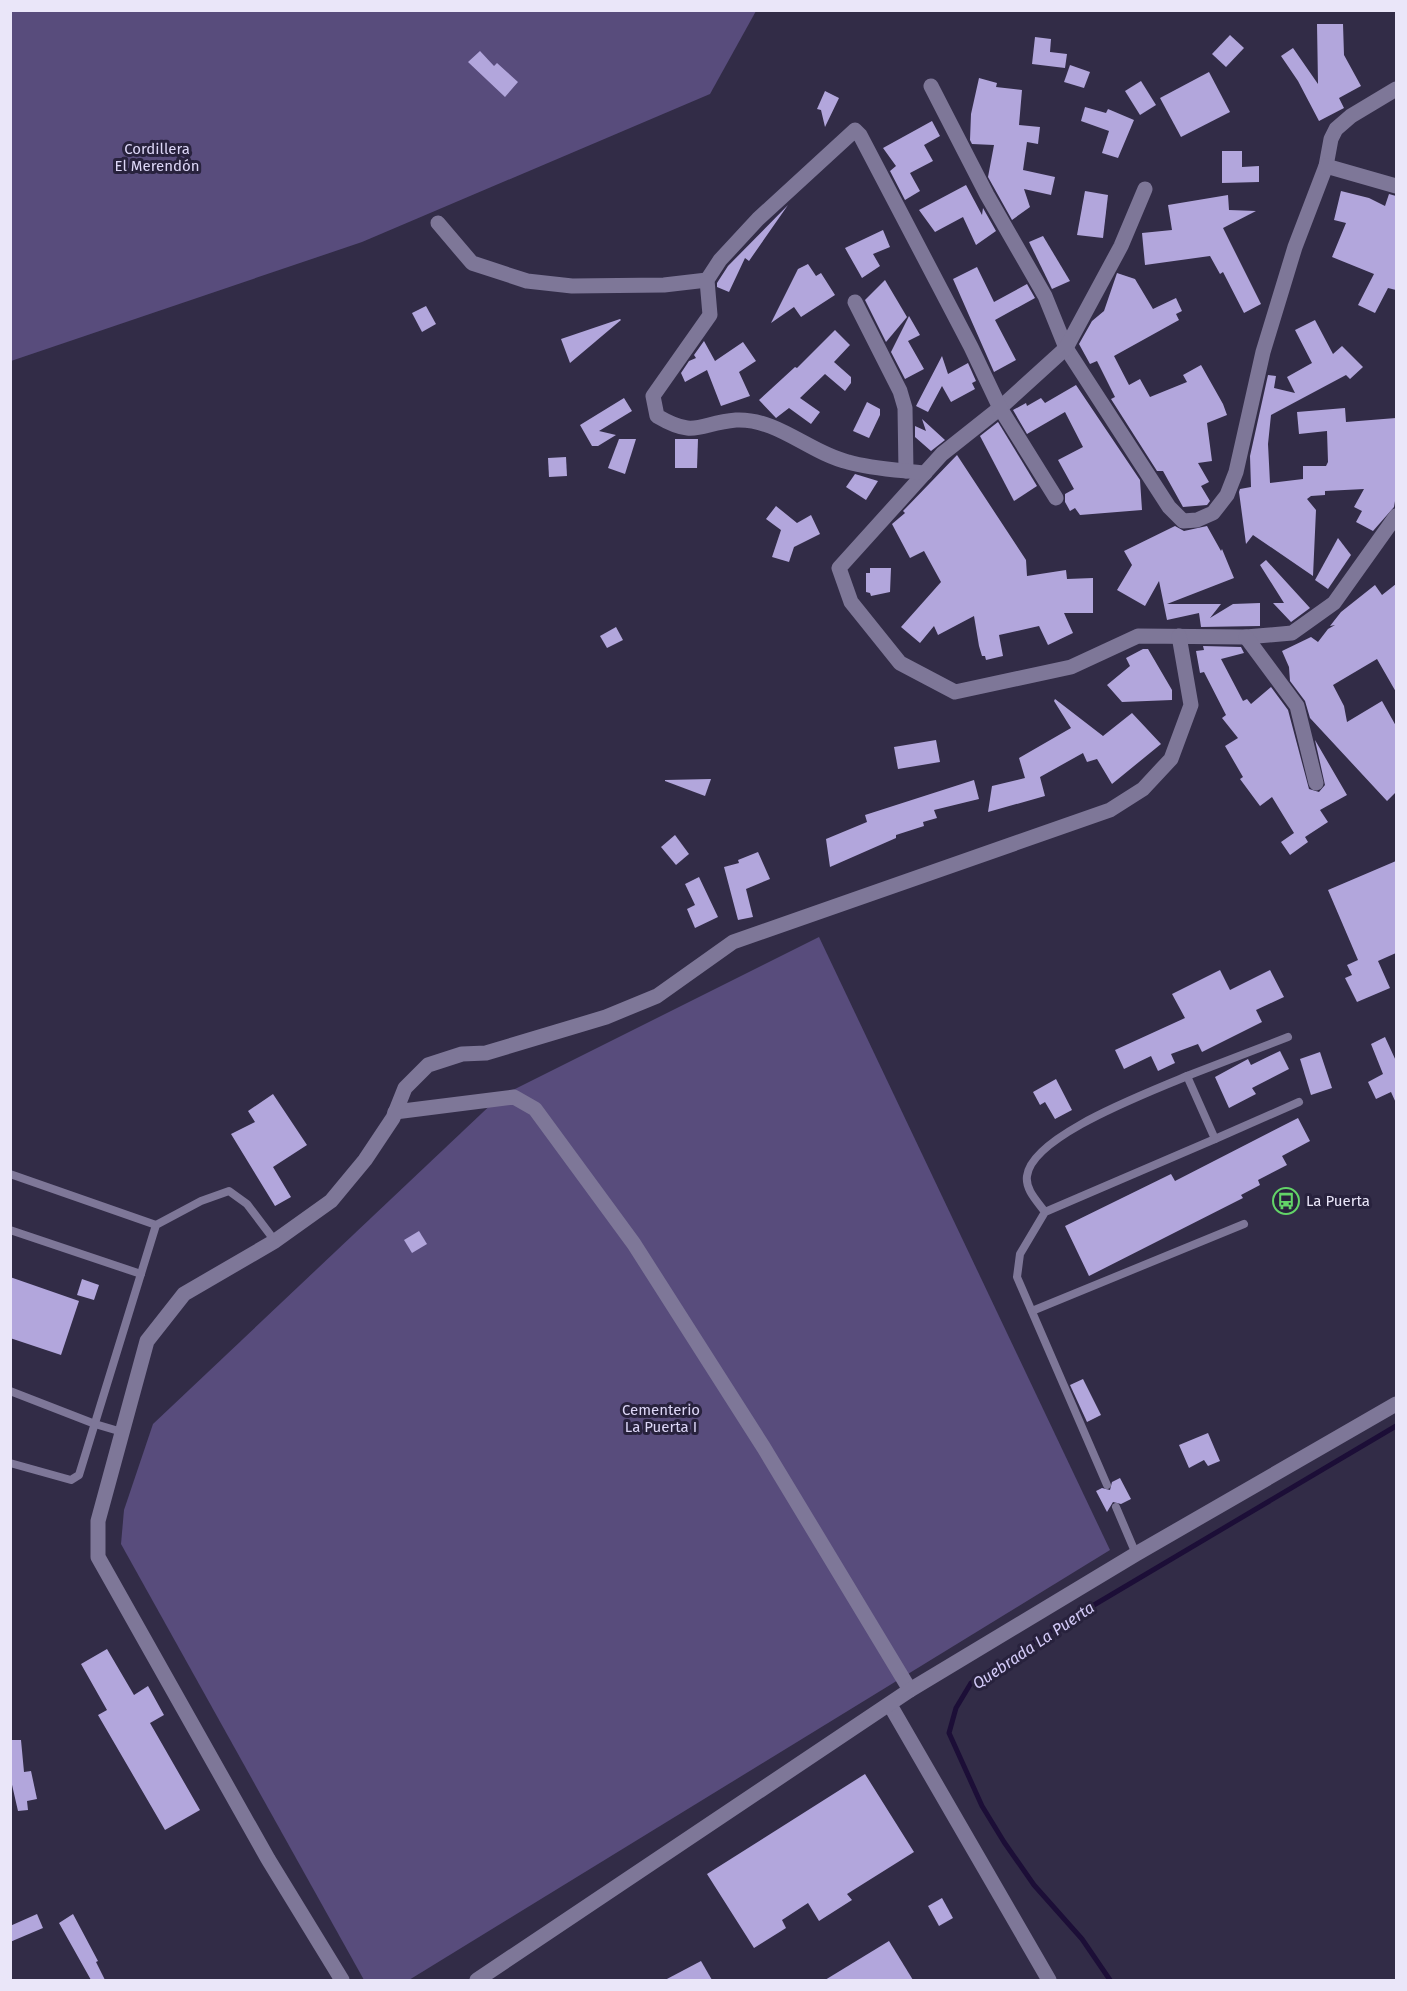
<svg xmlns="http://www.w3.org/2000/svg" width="1407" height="1991" font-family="'Fira Sans',sans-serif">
<rect width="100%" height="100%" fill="#322c47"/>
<g fill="#584c7c">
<polygon points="10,11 756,11 710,94 362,242 11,361"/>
<polygon points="819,937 1110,1550 409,1980 364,1980 121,1544 124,1510 153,1424 499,1097"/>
</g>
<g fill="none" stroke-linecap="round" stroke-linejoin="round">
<polyline stroke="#1c0e37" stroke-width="5" points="1110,1980 1082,1939 1034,1885 1004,1842 982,1806 949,1733 956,1708 971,1683 1072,1618 1396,1426"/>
</g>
<g fill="#b2a6dc">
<polygon points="1317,24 1343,24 1344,55 1361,86 1339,98 1344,108 1319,121 1298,81 1281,56 1293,48 1318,84"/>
<polygon points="1230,35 1244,48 1226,67 1212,54"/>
<polygon points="1035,37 1051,39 1050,52 1067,54 1065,68 1032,64"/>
<polygon points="480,51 494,66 497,63 518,82 505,97 468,62"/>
<polygon points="1070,65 1090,72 1084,88 1064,82"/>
<polygon points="1209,72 1230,112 1181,137 1160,98"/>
<polygon points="979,78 997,83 996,87 1022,90 1019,125 1040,127 1038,144 1027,142 1023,170 1055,177 1051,195 1024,189 1030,207 1012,220 988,177 994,145 972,144 970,140 971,114"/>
<polygon points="1141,81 1156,105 1140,115 1125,91"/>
<polygon points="825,91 839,98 825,127 821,110 817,109"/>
<polygon points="1085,107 1106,113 1108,109 1134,120 1118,158 1102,153 1109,131 1081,121"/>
<polygon points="932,121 940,136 924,145 933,161 910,173 920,191 905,200 890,171 896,166 883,148"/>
<polygon points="1222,151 1242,151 1242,167 1259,166 1259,182 1222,183"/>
<polygon points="966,185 982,215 983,208 996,231 976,245 963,217 935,232 919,210"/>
<polygon points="1085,191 1108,195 1103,238 1077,235"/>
<polygon points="1341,191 1369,198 1385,206 1389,194 1396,196 1396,290 1388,288 1375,313 1358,305 1374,274 1332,257 1346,223 1334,220"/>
<polygon points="1228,195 1229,210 1256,211 1223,228 1261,304 1244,313 1223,272 1220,274 1210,256 1145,265 1142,233 1172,230 1168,205"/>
<polygon points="788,205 749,261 745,258 729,292 717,287 717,283 728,266"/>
<polygon points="883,230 890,247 873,254 880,266 862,278 845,248"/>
<polygon points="1043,236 1070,281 1052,289 1029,242"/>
<polygon points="808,264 816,276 821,273 835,295 801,317 794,307 771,323 798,269"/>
<polygon points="977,267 994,302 1027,284 1035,298 995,320 1016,360 994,372 953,279"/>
<polygon points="1117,273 1135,279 1153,309 1176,298 1182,311 1176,314 1179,320 1114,356 1129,385 1140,379 1150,397 1187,382 1183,375 1201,365 1223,404 1227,415 1207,423 1212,461 1198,463 1209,482 1201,486 1210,501 1207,505 1183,507 1163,471 1157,471 1111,399 1115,397 1097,361 1090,364 1079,344 1092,321 1104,311"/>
<polygon points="885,280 907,317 886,342 865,300"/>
<polygon points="426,306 436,324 422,332 412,313"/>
<polygon points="909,316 920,335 908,341 924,369 905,379 891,352"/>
<polygon points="620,319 621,320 570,363 561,339"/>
<polygon points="1315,320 1333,354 1342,346 1363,367 1350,379 1346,375 1271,415 1268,444 1270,483 1303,479 1303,466 1326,466 1328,462 1327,431 1299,434 1297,412 1345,408 1346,422 1396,418 1396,495 1394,507 1373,531 1356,522 1362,511 1354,507 1364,489 1325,491 1325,495 1311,496 1307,499 1316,510 1313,576 1253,535 1246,544 1239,492 1240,489 1251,487 1250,456 1268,375 1276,376 1274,388 1295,393 1287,377 1312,363 1295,330"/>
<polygon points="835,330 850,345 834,362 851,377 851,383 845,391 825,374 800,398 820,412 811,424 789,408 776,418 759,400 795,367 797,368"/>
<polygon points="704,341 715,361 743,342 756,361 739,372 750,396 721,406 707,370 685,382 681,373 689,361 696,358 694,355"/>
<polygon points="942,356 948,374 968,363 976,381 972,383 975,389 951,402 942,386 928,412 916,406"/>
<polygon points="1076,385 1140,480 1142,510 1080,515 1075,508 1070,511 1065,502 1065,494 1074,489 1058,460 1083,447 1065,412 1027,434 1013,410 1026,403 1027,406 1041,398 1045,403"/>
<polygon points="624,398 632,411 599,431 616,435 598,446 592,446 580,425"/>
<polygon points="867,402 880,409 880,415 869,438 853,431"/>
<polygon points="922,419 945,440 931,451 915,437 915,426 926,431"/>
<polygon points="998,422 1037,486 1014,501 980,436"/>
<polygon points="619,439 636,439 625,474 608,468"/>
<polygon points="675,439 698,439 697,468 675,468"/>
<polygon points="957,455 1026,560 1027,576 1066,570 1067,579 1093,578 1093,613 1064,613 1073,633 1048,645 1039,626 999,635 1003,656 986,660 985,656 982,656 979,646 974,616 938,635 934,626 920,643 901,627 941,582 924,551 910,558 892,524 905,513 903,511"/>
<polygon points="566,457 567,476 549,477 548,458"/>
<polygon points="855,474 878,481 866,500 846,487"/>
<polygon points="776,506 797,523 811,515 820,534 794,547 789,562 772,557 781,530 766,519"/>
<polygon points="1175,526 1184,531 1207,526 1221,551 1222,549 1234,578 1167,604 1221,604 1210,618 1233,604 1260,603 1260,626 1201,627 1199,613 1167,620 1159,581 1145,606 1117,590 1132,565 1124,551"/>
<polygon points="1338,538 1351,555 1328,589 1315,580"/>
<polygon points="1266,560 1310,608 1291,622 1273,603 1284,603 1260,565"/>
<polygon points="870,568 891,568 890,592 871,596 870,593 866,592 866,573 870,573"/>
<polygon points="1396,584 1396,692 1377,659 1333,685 1344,706 1347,722 1382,701 1396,726 1396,792 1387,801 1310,718 1305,701 1290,681 1289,667 1282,651 1311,637 1318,642 1328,629 1335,625 1330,626 1341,612 1375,585 1382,595"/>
<polygon points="616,627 623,640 607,648 600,636"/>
<polygon points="1203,646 1241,647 1244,653 1221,659 1243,701 1247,699 1251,704 1271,687 1288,710 1309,789 1319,792 1325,785 1315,740 1347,795 1320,810 1328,822 1305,837 1308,842 1290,855 1281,842 1294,833 1272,797 1260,806 1240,779 1243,777 1225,746 1238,738 1222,718 1226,715 1204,672 1200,673 1196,651 1204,650"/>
<polygon points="1143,649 1148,649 1172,690 1172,700 1122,702 1107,685 1130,666 1126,658"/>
<polygon points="1055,699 1103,736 1132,713 1161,744 1112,784 1097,759 1087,762 1083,753 1040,777 1045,796 988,812 992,786 1025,778 1019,758 1071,728 1054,701"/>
<polygon points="936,740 940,762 898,769 894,747"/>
<polygon points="711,779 705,796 665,781 665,780"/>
<polygon points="974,780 979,799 934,810 937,818 923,822 924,826 896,835 896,838 830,867 826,839 867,822 865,815"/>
<polygon points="675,835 689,854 676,865 661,847"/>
<polygon points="758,852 770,879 746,889 753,917 738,920 724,867 739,863 738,860"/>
<polygon points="1396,861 1396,953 1378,961 1390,988 1357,1002 1345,978 1352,975 1347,965 1358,960 1328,890"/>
<polygon points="699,877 718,917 695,928 687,909 695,905 685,884"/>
<polygon points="1220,970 1230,990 1270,970 1284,997 1256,1010 1262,1022 1202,1052 1198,1044 1171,1054 1175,1063 1158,1071 1151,1056 1124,1069 1115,1050 1185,1018 1172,994"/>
<polygon points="1385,1037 1396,1061 1396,1103 1391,1092 1376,1099 1368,1082 1383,1074 1371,1044"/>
<polygon points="1280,1051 1289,1069 1252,1088 1256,1094 1229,1108 1215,1077 1248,1059 1251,1065"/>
<polygon points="1320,1052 1332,1088 1311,1095 1300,1059"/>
<polygon points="1056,1079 1072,1110 1055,1119 1045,1102 1040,1105 1033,1092"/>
<polygon points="273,1094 307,1145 273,1167 291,1197 275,1206 231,1134 255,1122 248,1111"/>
<polygon points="1298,1118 1310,1141 1282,1156 1287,1165 1258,1180 1260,1185 1241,1195 1243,1198 1089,1276 1065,1226 1171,1174 1175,1181"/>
<polygon points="419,1231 427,1244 412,1253 404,1240"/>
<polygon points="10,1277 79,1301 61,1355 10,1338"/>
<polygon points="82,1279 99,1285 94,1300 77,1295"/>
<polygon points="1083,1379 1101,1415 1087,1422 1070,1385"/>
<polygon points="1208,1433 1220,1461 1208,1466 1204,1460 1189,1468 1179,1445"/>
<polygon points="1120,1478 1131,1499 1121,1504 1113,1502 1107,1512 1096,1491 1102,1488 1110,1490 1112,1482"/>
<polygon points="107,1649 134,1695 148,1686 164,1715 150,1723 200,1810 165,1830 98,1715 107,1710 81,1664"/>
<polygon points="10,1740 21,1740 24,1772 31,1771 37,1799 27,1801 28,1810 18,1811 10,1776"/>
<polygon points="865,1774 914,1852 847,1894 852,1900 819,1921 808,1903 782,1920 786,1928 754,1948 707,1874"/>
<polygon points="942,1898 953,1918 939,1926 928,1906"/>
<polygon points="37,1914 43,1928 10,1942 10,1926"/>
<polygon points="73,1914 98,1961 96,1962 105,1980 91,1980 59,1923"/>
<polygon points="889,1941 913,1980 825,1980"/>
<polygon points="701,1961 712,1980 665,1980"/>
</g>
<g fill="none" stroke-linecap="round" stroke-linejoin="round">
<g stroke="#7e7798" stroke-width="8">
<polyline points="1187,1076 1288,1037"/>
<polyline points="1215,1139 1299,1102"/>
<polyline points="10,1174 156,1225"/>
<path d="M 1045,1212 C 1038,1202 1025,1190 1027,1176 C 1032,1135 1151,1092 1187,1076 L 1215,1139 L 1045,1212 L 1020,1254 L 1017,1277 L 1107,1485"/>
<polyline points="10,1230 141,1274"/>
<polyline points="1032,1311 1244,1224"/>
<polyline points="10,1391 95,1424 122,1432"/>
<polyline points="10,1463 71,1480 79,1475 156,1225 201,1201 229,1191 247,1204 275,1241"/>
<polyline points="1116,1507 1136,1554"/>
</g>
<g stroke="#7e7798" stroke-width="15">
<polyline points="931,86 987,195 1045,296 1066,348 1169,507 1183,521 1197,520 1213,513 1227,495 1236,472 1263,352 1295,247 1326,166 1331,139 1336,129 1351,116 1396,89"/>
<polyline points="1326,166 1396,186"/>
<polyline points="1145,189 1121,246 1066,348 1000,408 942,454 839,568 851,602 900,663 955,692 1071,667 1138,636 1246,637 1292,633 1334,603 1396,516"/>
<polyline points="438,223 472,263 527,281 572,286 664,285 707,280"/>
<polyline points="855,302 900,391 905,408 906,471"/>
<path d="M 925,473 C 900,470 872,469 848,462 C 810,453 777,418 736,420 C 699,423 696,439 657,416 L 653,396 L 710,315 L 707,280 L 720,260 L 758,219 L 855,130 L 860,135 L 971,347 L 1000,408 L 1056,498"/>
<polyline points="1246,637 1297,706 1316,783"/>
<polyline points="395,1112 514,1097 535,1109 634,1244 764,1448 910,1690"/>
<polyline points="890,1705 1049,1980"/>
<polyline points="342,1980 268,1859 98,1557 98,1521 147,1341 184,1294 275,1241 331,1201 365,1160 393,1118 405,1088 428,1065 462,1054 486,1053 606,1017 657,996 733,942 1110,810 1143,789 1171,759 1191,705 1179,636"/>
<polyline points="477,1980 910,1690 1136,1554 1396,1404"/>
</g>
</g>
<defs>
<symbol id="bus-ring" viewBox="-11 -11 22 22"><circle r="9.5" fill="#28223d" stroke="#63d468" stroke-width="1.5"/><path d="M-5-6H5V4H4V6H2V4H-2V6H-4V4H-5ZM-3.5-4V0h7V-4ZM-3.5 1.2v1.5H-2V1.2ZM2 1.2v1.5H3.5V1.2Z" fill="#63d468"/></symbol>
</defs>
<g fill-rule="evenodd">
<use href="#bus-ring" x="1271" y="1186" width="30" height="30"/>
</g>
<g text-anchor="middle" stroke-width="6" stroke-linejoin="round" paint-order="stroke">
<g font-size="15" fill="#ddd7f7" stroke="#28223d">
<text x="157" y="154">Cordillera<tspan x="157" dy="17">El Merendón</tspan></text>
<text x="661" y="1415">Cementerio<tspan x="661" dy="17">La Puerta I</tspan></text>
</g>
<g font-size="15" fill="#eae6f9" stroke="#28223d" text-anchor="start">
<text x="1306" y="1206">La Puerta</text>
</g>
<g font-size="16" font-style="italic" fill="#d3caf8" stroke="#28223d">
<text transform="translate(1033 1645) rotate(-34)" y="6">Quebrada La Puerta</text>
</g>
</g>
<rect width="1407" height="1991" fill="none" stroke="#eae6f9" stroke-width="24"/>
</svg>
